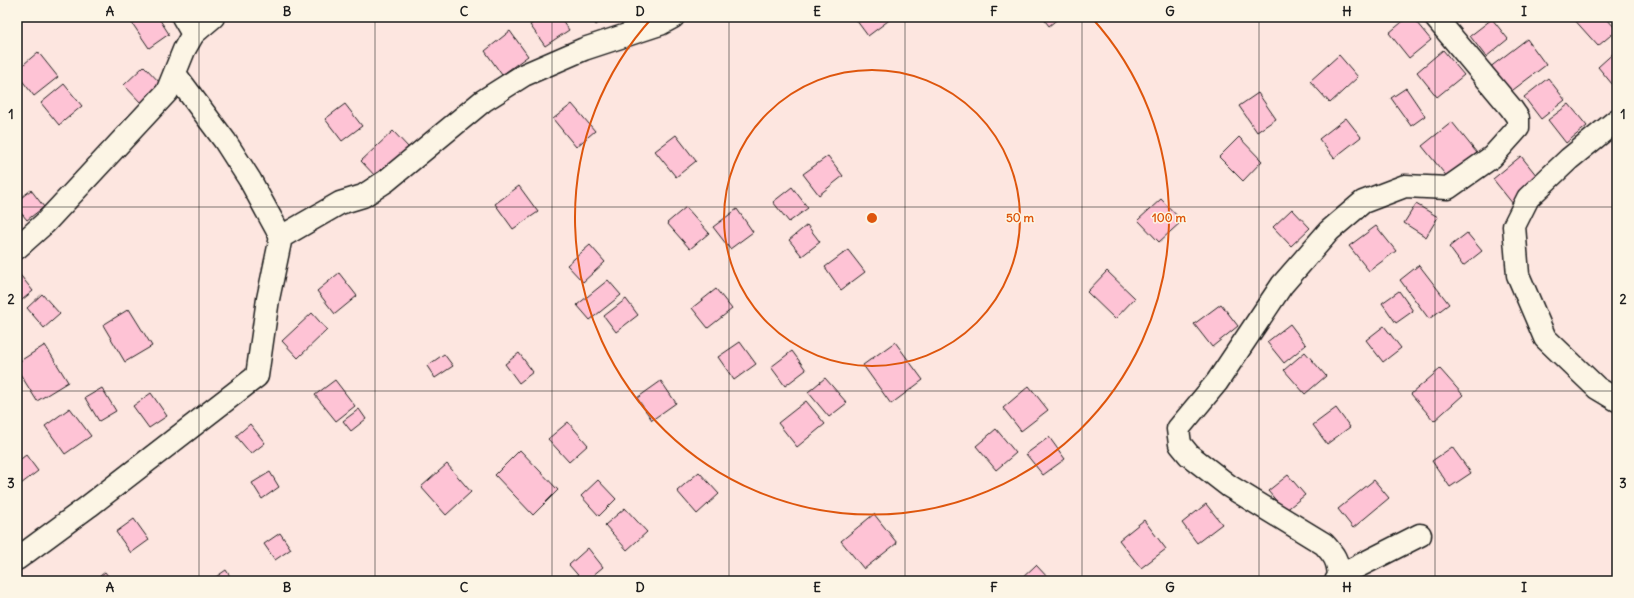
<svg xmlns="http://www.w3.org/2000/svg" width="1634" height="598" font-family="Delius,sans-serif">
<rect width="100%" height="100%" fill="#fde6e0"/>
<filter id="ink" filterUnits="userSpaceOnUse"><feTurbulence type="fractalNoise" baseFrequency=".025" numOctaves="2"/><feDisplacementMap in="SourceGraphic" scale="8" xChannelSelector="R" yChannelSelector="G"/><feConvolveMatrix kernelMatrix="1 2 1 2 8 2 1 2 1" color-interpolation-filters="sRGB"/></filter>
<g filter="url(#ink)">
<g fill="#fec3d5" stroke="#1c1c1c">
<polygon points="141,17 158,17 169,34 149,48 132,23"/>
<polygon points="541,17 560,17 569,30 545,46 530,25"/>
<polygon points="589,17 606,17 596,25"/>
<polygon points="854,17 892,17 892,18 868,36"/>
<polygon points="1042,17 1060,17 1049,26"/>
<polygon points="1408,17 1412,17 1431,40 1409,58 1389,33"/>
<polygon points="1572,17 1605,17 1617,30 1598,46"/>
<polygon points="1492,19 1508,39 1486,57 1470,36"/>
<polygon points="510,31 528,56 502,75 485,51"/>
<polygon points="1527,39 1546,65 1509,93 1489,68"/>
<polygon points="1443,50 1464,75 1437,97 1417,72"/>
<polygon points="1617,50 1617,90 1598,67"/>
<polygon points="38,52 58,77 34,96 17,74 17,70"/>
<polygon points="1339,55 1358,77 1330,103 1310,81"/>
<polygon points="144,66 162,85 142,104 124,85"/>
<polygon points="1548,78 1565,100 1541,119 1524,97"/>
<polygon points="64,84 82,106 59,125 41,103"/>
<polygon points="1406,88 1425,116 1411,126 1391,98"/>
<polygon points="1258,93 1276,119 1257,132 1239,106"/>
<polygon points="345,104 362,126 342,141 325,119"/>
<polygon points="572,104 595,131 576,147 553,119"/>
<polygon points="1569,104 1587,126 1566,143 1548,120"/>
<polygon points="1346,118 1361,137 1334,158 1319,139"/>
<polygon points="1452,122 1477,153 1448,178 1422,146"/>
<polygon points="393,131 409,148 377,178 361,161"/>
<polygon points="676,135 696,161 676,177 655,151"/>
<polygon points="1239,137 1262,161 1243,181 1219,157"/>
<polygon points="828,156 843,176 819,195 803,174"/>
<polygon points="1521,156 1541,181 1513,204 1493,179"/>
<polygon points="519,186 538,212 513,229 495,204"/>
<polygon points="792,187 808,208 789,222 773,202"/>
<polygon points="31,190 44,207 27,220 17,208 17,201"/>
<polygon points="1161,199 1182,221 1159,242 1138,220"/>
<polygon points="1416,204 1438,217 1426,237 1404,223"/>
<polygon points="686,207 709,233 690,249 667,223"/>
<polygon points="737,209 753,232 730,249 713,227"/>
<polygon points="1292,209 1310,228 1291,246 1273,227"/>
<polygon points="807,225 820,242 802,256 789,240"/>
<polygon points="1376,226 1396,251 1369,271 1349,246"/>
<polygon points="1467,233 1482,251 1463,266 1449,247"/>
<polygon points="590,245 605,262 583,282 567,265"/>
<polygon points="848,250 865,272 841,290 825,267"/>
<polygon points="1419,265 1449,304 1429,319 1400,280"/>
<polygon points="17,271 33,291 17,304"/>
<polygon points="1107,271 1135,298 1115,319 1087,292"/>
<polygon points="339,273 357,296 335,314 317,291"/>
<polygon points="608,280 621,295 590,320 577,305"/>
<polygon points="716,289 732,309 708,328 692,308"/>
<polygon points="1399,291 1413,311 1396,323 1382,303"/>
<polygon points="42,294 60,314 44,328 27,308"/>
<polygon points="626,299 638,315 616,332 604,316"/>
<polygon points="1221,304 1238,326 1212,347 1194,324"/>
<polygon points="129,309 152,346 125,362 103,325"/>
<polygon points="312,313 327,330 298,358 282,341"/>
<polygon points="1290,324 1306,345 1284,363 1267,342"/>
<polygon points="1384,326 1401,348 1383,362 1366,340"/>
<polygon points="740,342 756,364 734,380 718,357"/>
<polygon points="895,342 923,380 891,404 863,365"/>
<polygon points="45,345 68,382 37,401 17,369 17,363"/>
<polygon points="792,351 806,370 785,386 771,367"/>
<polygon points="1305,352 1326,376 1305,394 1284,370"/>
<polygon points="519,353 533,372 519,383 505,364"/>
<polygon points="444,354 453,366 435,378 427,366"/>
<polygon points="1440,369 1463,395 1434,421 1411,394"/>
<polygon points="825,378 847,403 829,417 808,392"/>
<polygon points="335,380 355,406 336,421 315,395"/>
<polygon points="661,381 676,403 652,420 637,398"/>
<polygon points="1029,386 1048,410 1021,431 1003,408"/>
<polygon points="102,388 116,411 99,421 85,398"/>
<polygon points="151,393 167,416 149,428 133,406"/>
<polygon points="806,401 825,424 797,447 778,423"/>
<polygon points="70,408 91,436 65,454 45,426"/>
<polygon points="1336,408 1350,427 1327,444 1313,425"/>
<polygon points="359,409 366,419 351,431 343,421"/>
<polygon points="568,422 588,445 569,462 548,439"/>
<polygon points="250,424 265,443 251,454 236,436"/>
<polygon points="996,429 1016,453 996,470 976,446"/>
<polygon points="1049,437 1065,459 1043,475 1026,454"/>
<polygon points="1452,447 1471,473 1450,487 1432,461"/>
<polygon points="520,450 558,490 533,515 495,475"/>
<polygon points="26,455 38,471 17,487 17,462"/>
<polygon points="447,464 471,492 446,515 421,487"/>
<polygon points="270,472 279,487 262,499 252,483"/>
<polygon points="699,472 719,494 697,514 677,491"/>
<polygon points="1288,475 1305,495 1285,511 1268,491"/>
<polygon points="598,480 616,499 599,516 581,496"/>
<polygon points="1374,480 1389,498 1353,528 1338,509"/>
<polygon points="1206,504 1222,524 1197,543 1182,523"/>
<polygon points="625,508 647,532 627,550 605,525"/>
<polygon points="874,514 897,543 864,569 841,541"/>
<polygon points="134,519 149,540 131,553 116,532"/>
<polygon points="1144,520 1166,549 1141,568 1119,540"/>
<polygon points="280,533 291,549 275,560 264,544"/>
<polygon points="588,548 603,567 586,581 583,581 569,565"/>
<polygon points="1036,565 1050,580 1019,581"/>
<polygon points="226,570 233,581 210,581"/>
<polygon points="105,572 112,581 94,581"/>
</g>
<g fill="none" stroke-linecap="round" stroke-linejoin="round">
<defs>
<g id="minor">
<polyline points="193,34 213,17"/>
<polyline points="175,74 225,141 250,180 281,237"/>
<polyline points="1617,120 1569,159 1528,198 1514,226 1518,275 1545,338 1597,388 1617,400"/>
<polyline points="17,248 45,223 167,92 184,50 193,34 183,17"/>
<polyline points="17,559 89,506 257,376 268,299 281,237 340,203 363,196 386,181 483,101 524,75 584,49 660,24 673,17"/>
<polyline points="1339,576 1420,535"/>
<path d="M 1336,581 L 1339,576 C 1338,560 1334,555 1324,544 L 1229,486 L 1189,455 L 1180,444 L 1178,429 L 1217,382 L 1282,285 L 1329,231 L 1363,202 L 1405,186 L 1448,188 L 1492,157 L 1518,128 L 1518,118 L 1511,108 L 1435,17"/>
</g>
</defs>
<use href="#minor" stroke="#1c1c1c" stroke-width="25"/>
<use href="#minor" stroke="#fcf5e5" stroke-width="22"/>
</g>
</g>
<path fill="none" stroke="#1c1c1c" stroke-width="1" stroke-opacity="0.55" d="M 199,17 L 199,581M 375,17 L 375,581M 552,17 L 552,581M 729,17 L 729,581M 905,17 L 905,581M 1082,17 L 1082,581M 1259,17 L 1259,581M 1435,17 L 1435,581M 17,207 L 1617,207M 17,391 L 1617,391"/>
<g fill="none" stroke="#de560d" stroke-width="2">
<circle cx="872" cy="218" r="148"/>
<path d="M1091 17A297 297 0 1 1 653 17"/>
</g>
<circle cx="872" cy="218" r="6" fill="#de560d" stroke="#fcf5e5" stroke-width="2"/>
<g font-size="12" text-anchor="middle" font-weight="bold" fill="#de560d" stroke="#fcf5e5" stroke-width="3" stroke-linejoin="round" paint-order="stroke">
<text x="1020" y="222">50 m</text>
<text x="1169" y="222">100 m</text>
</g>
<rect width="1634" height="598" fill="none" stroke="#fcf5e5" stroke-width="44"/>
<rect x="22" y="22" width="1590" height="554" fill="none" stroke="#1c1c1c" stroke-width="1.5"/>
<g font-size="13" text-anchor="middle" font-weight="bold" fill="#1c1c1c">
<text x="110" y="16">A</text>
<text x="287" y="16">B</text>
<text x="464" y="16">C</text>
<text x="640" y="16">D</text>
<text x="817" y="16">E</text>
<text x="994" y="16">F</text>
<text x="1170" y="16">G</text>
<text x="1347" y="16">H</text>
<text x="1524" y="16">I</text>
<text x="11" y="119">1</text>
<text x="1623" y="119">1</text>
<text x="11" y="304">2</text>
<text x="1623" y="304">2</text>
<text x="11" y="488">3</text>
<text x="1623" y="488">3</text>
<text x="110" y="592">A</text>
<text x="287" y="592">B</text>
<text x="464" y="592">C</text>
<text x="640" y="592">D</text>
<text x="817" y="592">E</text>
<text x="994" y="592">F</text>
<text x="1170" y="592">G</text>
<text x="1347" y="592">H</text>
<text x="1524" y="592">I</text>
</g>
</svg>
